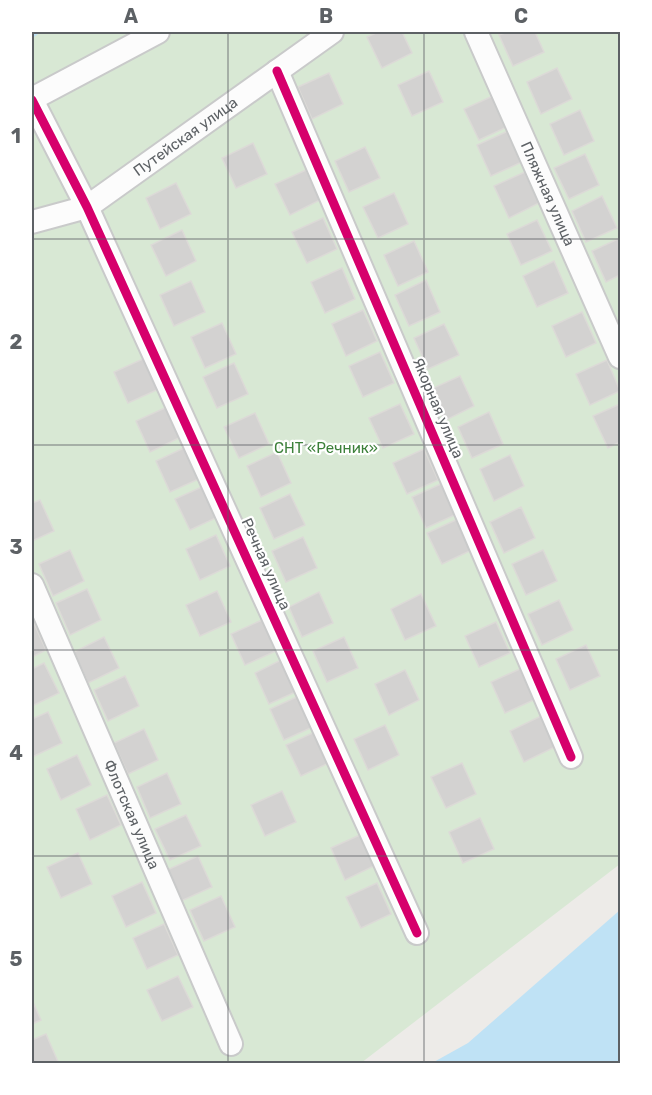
<svg xmlns="http://www.w3.org/2000/svg" width="652" height="1095" font-family="Rubik,sans-serif">
<rect width="100%" height="100%" fill="#edebe8"/>
<polygon fill="#d8e8d4" points="32,32 620,32 620,864 361,1063 32,1063"/>
<polygon fill="#bfe2f5" points="620,910 620,1063 432,1063 468,1043"/>
<g fill="none" stroke-linecap="round" stroke-linejoin="round">
<polyline stroke="#bfe2f5" stroke-width="7" points="32,34 35,32"/>
</g>
<g fill="#d3d2d1" stroke="#dcdad7" stroke-width="1.5">
<polygon points="378,32 402,32 412,53 382,68 367,37"/>
<polygon points="508,32 535,32 544,52 513,66 499,35"/>
<polygon points="557,68 572,99 541,114 527,82"/>
<polygon points="429,71 443,102 412,116 398,85"/>
<polygon points="329,73 343,104 312,119 298,87"/>
<polygon points="495,95 509,126 479,140 464,109"/>
<polygon points="580,110 594,141 564,155 550,124"/>
<polygon points="508,131 522,162 491,176 477,145"/>
<polygon points="253,143 267,174 236,188 222,158"/>
<polygon points="365,147 380,178 349,192 335,161"/>
<polygon points="585,154 599,185 569,199 554,168"/>
<polygon points="306,170 320,200 290,215 275,184"/>
<polygon points="525,172 539,203 509,218 494,186"/>
<polygon points="176,183 191,214 160,229 146,198"/>
<polygon points="394,193 408,224 378,238 363,207"/>
<polygon points="602,196 617,228 586,242 572,211"/>
<polygon points="323,218 337,249 307,263 292,232"/>
<polygon points="537,220 552,251 521,265 507,234"/>
<polygon points="182,230 196,261 166,276 151,245"/>
<polygon points="620,238 620,275 606,282 592,251"/>
<polygon points="414,241 428,272 398,286 384,255"/>
<polygon points="554,261 568,293 537,307 523,276"/>
<polygon points="342,268 355,299 325,313 311,282"/>
<polygon points="426,280 440,312 409,326 395,295"/>
<polygon points="191,281 205,312 174,326 160,295"/>
<polygon points="363,310 377,341 346,356 332,324"/>
<polygon points="582,312 596,343 566,357 552,326"/>
<polygon points="222,323 236,354 205,368 191,337"/>
<polygon points="444,324 459,355 428,369 414,338"/>
<polygon points="380,352 394,383 363,397 349,366"/>
<polygon points="145,358 159,389 128,403 114,372"/>
<polygon points="607,360 620,391 590,405 576,374"/>
<polygon points="234,363 248,394 217,408 203,377"/>
<polygon points="460,376 474,406 444,421 429,390"/>
<polygon points="400,404 414,434 383,448 369,418"/>
<polygon points="620,404 620,442 608,448 593,416"/>
<polygon points="167,407 181,437 150,452 136,421"/>
<polygon points="489,412 503,444 472,458 458,427"/>
<polygon points="255,413 269,444 239,458 224,427"/>
<polygon points="186,447 201,478 170,492 156,461"/>
<polygon points="424,449 438,480 407,494 393,463"/>
<polygon points="277,452 291,483 261,497 247,466"/>
<polygon points="510,455 524,486 494,501 480,469"/>
<polygon points="443,483 457,514 426,528 412,497"/>
<polygon points="206,485 220,516 190,530 175,499"/>
<polygon points="290,494 305,525 274,539 260,508"/>
<polygon points="40,500 54,531 32,541 32,503"/>
<polygon points="521,507 535,538 504,553 490,522"/>
<polygon points="458,519 472,550 442,564 427,533"/>
<polygon points="216,535 230,566 200,580 186,549"/>
<polygon points="303,537 317,568 286,582 272,551"/>
<polygon points="70,550 84,581 53,596 39,564"/>
<polygon points="543,550 557,581 526,595 512,564"/>
<polygon points="87,589 101,620 70,635 56,603"/>
<polygon points="217,591 231,622 200,636 186,605"/>
<polygon points="319,592 333,623 302,637 289,607"/>
<polygon points="421,594 436,626 405,640 391,609"/>
<polygon points="559,600 573,630 542,645 528,614"/>
<polygon points="32,619 46,650 32,657"/>
<polygon points="262,620 276,651 245,665 231,634"/>
<polygon points="496,622 510,653 479,667 465,636"/>
<polygon points="104,637 119,668 88,683 74,652"/>
<polygon points="344,637 358,668 327,682 313,651"/>
<polygon points="586,645 600,676 570,690 556,659"/>
<polygon points="285,658 300,690 269,704 255,673"/>
<polygon points="44,663 59,693 32,706 32,669"/>
<polygon points="522,668 536,699 505,713 491,682"/>
<polygon points="405,670 419,700 389,715 375,684"/>
<polygon points="125,676 139,706 108,721 94,690"/>
<polygon points="301,695 315,726 284,740 270,709"/>
<polygon points="48,712 62,743 32,757 32,719"/>
<polygon points="541,716 555,747 524,762 510,731"/>
<polygon points="385,725 399,755 368,770 354,739"/>
<polygon points="144,729 158,760 128,774 114,743"/>
<polygon points="317,731 331,762 301,776 286,745"/>
<polygon points="77,755 91,785 61,800 47,769"/>
<polygon points="462,763 476,794 446,808 431,777"/>
<polygon points="167,773 181,804 150,818 137,787"/>
<polygon points="282,791 296,822 265,836 251,805"/>
<polygon points="107,795 121,825 90,840 76,809"/>
<polygon points="186,815 201,846 170,860 155,829"/>
<polygon points="480,818 494,849 463,863 449,832"/>
<polygon points="362,834 376,865 345,880 331,848"/>
<polygon points="78,853 92,884 61,898 47,867"/>
<polygon points="198,856 212,887 181,901 167,870"/>
<polygon points="142,882 156,913 126,927 112,896"/>
<polygon points="377,883 391,914 361,928 346,897"/>
<polygon points="221,896 235,927 204,941 190,910"/>
<polygon points="164,924 178,955 147,969 133,938"/>
<polygon points="178,976 193,1007 162,1021 147,990"/>
<polygon points="32,1000 41,1020 32,1024"/>
<polygon points="46,1034 59,1064 32,1064 32,1040"/>
</g>
<g fill="none" stroke-linecap="round" stroke-linejoin="round">
<defs>
<g id="minor">
<path id="s1" d="M 476,32 L 620,357"/>
<polyline points="277,71 571,757"/>
<polyline points="32,99 158,32"/>
<polyline points="32,100 87,207 417,933"/>
<path id="s2" d="M 32,222 L 87,207 L 332,32"/>
<path id="s3" d="M 32,585 L 231,1044"/>
</g>
</defs>
<use href="#minor" stroke="#c9caca" stroke-width="26"/>
<use href="#minor" stroke="#fcfcfc" stroke-width="22"/>
<defs>
<g id="cycleway">
<polyline points="277,71 571,757"/>
<polyline points="32,100 87,207 417,933"/>
</g>
</defs>
<use href="#cycleway" stroke="#fff" stroke-width="13"/>
<use href="#cycleway" stroke="#d6006c" stroke-width="9"/>
</g>
<path fill="none" stroke="#5d6165" stroke-width="1.5" stroke-opacity="0.55" d="M 228,32 L 228,1064M 424,32 L 424,1064M 32,239 L 620,239M 32,445 L 620,445M 32,650 L 620,650M 32,856 L 620,856"/>
<g text-anchor="middle" stroke-width="4.5" stroke-linejoin="round" paint-order="stroke">
<g font-size="15" fill="#5d6165" stroke="#fff">
<text dy="5" stroke="none"><textPath href="#s2" startOffset="178">Путейская улица</textPath></text>
<text dy="5" stroke="none"><textPath href="#s1" startOffset="177">Пляжная улица</textPath></text>
<text transform="translate(438 408) rotate(67)" y="5">Якорная улица</text>
<text transform="translate(266 564) rotate(66)" y="5">Речная улица</text>
<text dy="5" stroke="none"><textPath href="#s3" startOffset="250">Флотская улица</textPath></text>
</g>
<g font-size="15" fill="#3c803a" stroke="#fff">
<text x="326" y="453">СНТ «Речник»</text>
</g>
</g>
<rect width="652" height="1095" fill="none" stroke="#ffffff" stroke-width="66"/>
<rect x="33" y="33" width="586" height="1029" fill="none" stroke="#5d6165" stroke-width="2"/>
<g font-size="20" text-anchor="middle" font-weight="bold" fill="#5d6165">
<text x="131" y="23">A</text>
<text x="326" y="23">B</text>
<text x="521" y="23">C</text>
<text x="16" y="143">1</text>
<text x="16" y="349">2</text>
<text x="16" y="554">3</text>
<text x="16" y="760">4</text>
<text x="16" y="966">5</text>
</g>
</svg>
